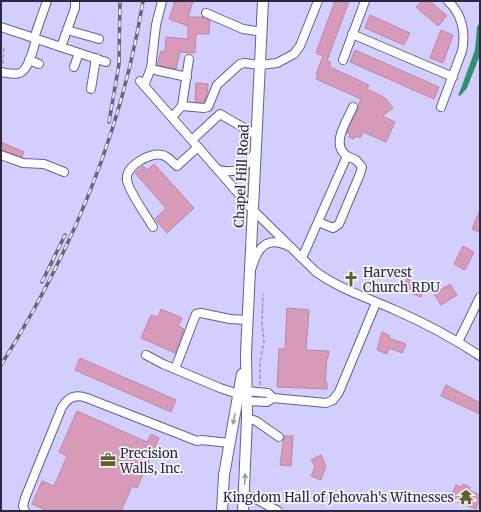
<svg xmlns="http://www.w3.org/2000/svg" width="481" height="512" font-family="Merriweather,serif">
<rect width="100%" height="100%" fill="#d2cfff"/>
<polygon fill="#319072" points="480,22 480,55 467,88 460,96 458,95 460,91 475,50 477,27"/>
<g fill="#d79ab8" stroke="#c084a2">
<polygon points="175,1 193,1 188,17 203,17 210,21 209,34 196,34 195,53 180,52 176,69 157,65 161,51 165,52 166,37 188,39 188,26 169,19"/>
<polygon points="335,1 349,1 327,61 330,62 330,67 369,85 367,89 385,98 393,108 382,116 395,122 386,142 363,132 360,138 356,136 354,139 349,137 350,134 347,133 361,99 316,79 318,74 316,74 323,56 316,53"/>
<polygon points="422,1 430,1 447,16 438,26 416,7"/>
<polygon points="370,15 410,33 404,45 365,28"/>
<polygon points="441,30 453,35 443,63 430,58"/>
<polygon points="355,50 439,87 434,99 350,62"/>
<polygon points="196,83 208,84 207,95 204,102 195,102"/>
<polygon points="1,142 24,152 22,157 1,150"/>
<polygon points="154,164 194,208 167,233 155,219 166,208 135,173 143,166 147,170"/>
<polygon points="480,210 480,232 472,229"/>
<polygon points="463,246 474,252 465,270 454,264"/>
<polygon points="407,279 425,286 421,297 403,290"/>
<polygon points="450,284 457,295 441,305 434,294"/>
<polygon points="287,308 309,310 306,350 329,351 328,358 327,358 325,382 327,382 327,389 277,387 279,349 285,349"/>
<polygon points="161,309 182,318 178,326 184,329 175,353 141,338 151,315 158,317"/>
<polygon points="382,332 390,336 389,338 406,344 402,353 389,348 387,354 377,350"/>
<polygon points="80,358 176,400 171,412 75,370"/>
<polygon points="446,385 480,403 480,414 441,396"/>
<polygon points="77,411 147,442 151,434 159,438 137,488 132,486 121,511 48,511 32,504 42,481 54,486 67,456 59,452"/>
<polygon points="284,436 293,436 291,466 280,465"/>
<polygon points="321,455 326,466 321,480 311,476 315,467 311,460"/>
<polygon points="463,484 470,487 469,490 480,495 480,498 476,509 450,499 456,485 461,487"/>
</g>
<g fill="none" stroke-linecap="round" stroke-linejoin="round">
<defs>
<g id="minor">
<polyline points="162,1 156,25 151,68 155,70 187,77"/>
<polyline points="206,13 243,29 262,32"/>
<polyline points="1,27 106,62"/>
<polyline points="67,30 99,39"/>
<polyline points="352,34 453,77"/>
<polyline points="34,38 47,1"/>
<polyline points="61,47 75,8 75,1"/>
<polyline points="29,60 39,64"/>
<polyline points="343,60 365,1"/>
<polyline points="74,67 79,53"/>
<path d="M 1,72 C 7,73 14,75 20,73 C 29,69 34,47 36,39"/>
<path d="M 140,81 L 252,209 L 315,271 C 339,289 368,298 395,310 C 425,323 453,338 480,356"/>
<polyline points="144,86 151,68"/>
<polyline points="91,89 96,58"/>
<polyline points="182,106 204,108 208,107 217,85 240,64 244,63 260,65 277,63 294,54 300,46 318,1"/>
<path d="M 441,107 L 462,51 C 466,33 462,14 448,1"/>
<polyline points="172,117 182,106 189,59"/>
<polyline points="192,140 220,114 256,135"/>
<polyline points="1,155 23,163 44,164 64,172"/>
<path d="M 347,156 C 330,144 347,121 353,107"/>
<path d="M 218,170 C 237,174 246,169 255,152"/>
<path d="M 153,227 C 147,217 128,190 127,180 C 125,166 150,152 162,155 C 168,156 172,162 177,166 L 198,147"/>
<polyline points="302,258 347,156 356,160 362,167 360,174 339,224 333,228 318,222"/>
<path d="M 252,267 C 258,247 267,236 288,246"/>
<polyline points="458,342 480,297"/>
<polyline points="146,355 163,364 220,388 238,394"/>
<polyline points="175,369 196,314 201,313 230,319 247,320"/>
<polyline points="247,391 268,393 273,398"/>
<polyline points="247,401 267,402 273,398 326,403 333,400 339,392 376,303"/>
<polyline points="247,418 256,421 279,437"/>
<polyline points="244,495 252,497 278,511"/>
<path d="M 25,511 L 23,506 L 25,498 L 62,407 C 69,397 75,394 87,398 L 197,441 L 201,440 L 229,443"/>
</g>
<g id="major">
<polyline points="222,511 224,475 242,374"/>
<polyline points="243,511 247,418 246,353 263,1"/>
</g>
</defs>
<use href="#minor" stroke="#645d92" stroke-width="10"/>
<use href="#major" stroke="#645d92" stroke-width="12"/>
<g stroke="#9a97bf" stroke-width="1.5" stroke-dasharray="4 2" stroke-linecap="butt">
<polyline points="3,64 4,46"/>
<polyline points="260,385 260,362 264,342 262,324 263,294"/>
</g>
<use href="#minor" stroke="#fff" stroke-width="8"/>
<use href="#major" stroke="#fff" stroke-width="10"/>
<defs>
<g id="rail">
<polyline points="109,122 119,64 120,1"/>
<polyline points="42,282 65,235"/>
<path d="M 1,365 C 71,254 122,130 143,1"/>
</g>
</defs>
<use href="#rail" stroke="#666383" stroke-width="3.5"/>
<use href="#rail" stroke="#f5f5fb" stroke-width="2" stroke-dasharray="6" stroke-linecap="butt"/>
</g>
<defs><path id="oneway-solid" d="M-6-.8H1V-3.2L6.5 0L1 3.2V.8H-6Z"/></defs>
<g fill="#9f9ea8">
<use href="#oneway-solid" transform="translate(234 419) rotate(102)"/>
<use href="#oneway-solid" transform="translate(245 479) rotate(-87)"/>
</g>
<defs>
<symbol id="church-bare" viewBox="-9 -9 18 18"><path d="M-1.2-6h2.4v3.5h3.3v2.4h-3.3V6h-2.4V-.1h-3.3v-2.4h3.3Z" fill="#61612e" stroke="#f5f5fb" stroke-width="2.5" paint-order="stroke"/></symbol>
<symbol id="office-bare" viewBox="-9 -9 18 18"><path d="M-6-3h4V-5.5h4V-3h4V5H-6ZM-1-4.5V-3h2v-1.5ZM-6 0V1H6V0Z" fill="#61612e" stroke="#f5f5fb" stroke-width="2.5" paint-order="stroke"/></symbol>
<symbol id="temple-bare" viewBox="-9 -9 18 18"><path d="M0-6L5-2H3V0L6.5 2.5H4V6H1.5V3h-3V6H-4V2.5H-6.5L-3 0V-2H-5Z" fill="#61612e" stroke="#f5f5fb" stroke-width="2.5" paint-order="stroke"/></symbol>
</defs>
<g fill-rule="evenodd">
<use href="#church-bare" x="340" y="268" width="22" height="22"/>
<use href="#office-bare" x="97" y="449" width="22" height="22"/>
<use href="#temple-bare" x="455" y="486" width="22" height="22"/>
</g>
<g text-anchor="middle" stroke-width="3.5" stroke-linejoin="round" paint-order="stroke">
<g font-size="13" fill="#2a273e" stroke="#f5f5fb">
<text transform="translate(241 176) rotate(-87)" y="5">Chapel Hill Road</text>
</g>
<g font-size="13" fill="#2a273e" stroke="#f5f5fb" text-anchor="start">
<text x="363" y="277">Harvest<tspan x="363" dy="15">Church RDU</tspan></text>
<text x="120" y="458">Precision<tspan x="120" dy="15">Walls, Inc.</tspan></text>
<text x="454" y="502" text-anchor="end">Kingdom Hall of Jehovah’s Witnesses</text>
</g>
</g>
<rect width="481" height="512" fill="none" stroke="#2a273e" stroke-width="4"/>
</svg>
